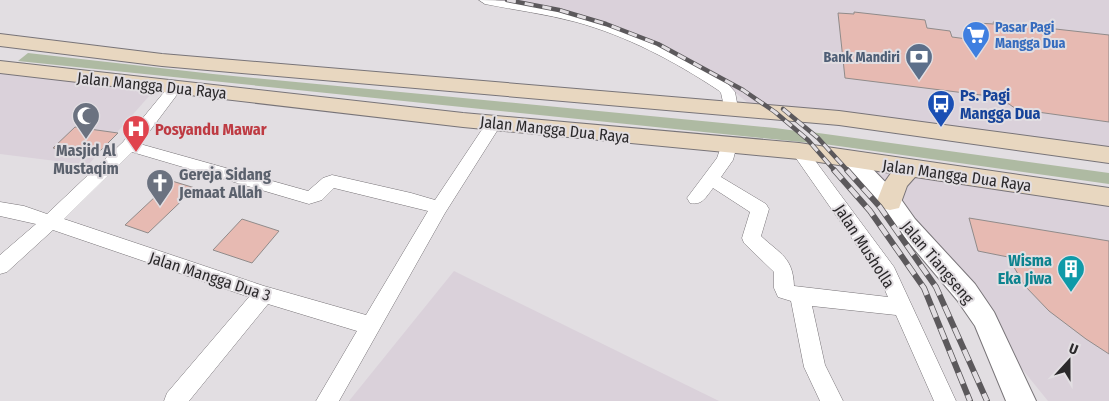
<svg xmlns="http://www.w3.org/2000/svg" width="1109" height="401" font-family="'Fira Sans Condensed',sans-serif">
<rect width="100%" height="100%" fill="#e2dee2"/>
<g fill="#dad1da">
<polygon points="495,0 1109,0 1109,150 753,107 727,86 679,59 557,12"/>
<polygon points="0,66 158,86 88,165 0,154"/>
<polygon points="852,159 1109,196 1109,401 1048,401"/>
<polygon points="454,271 719,401 349,401"/>
</g>
<g fill="#aebaa2">
<polygon points="28,53 213,74 775,128 797,131 811,143 18,61"/>
<polygon points="811,132 1109,173 1109,184 824,144"/>
</g>
<g fill="#e7bab2" stroke="#908b8a">
<polygon points="854,12 925,20 927,28 950,31 952,37 982,41 976,23 994,24 993,22 1109,35 1109,122 1016,109 1009,104 990,101 989,96 845,78 838,13 854,14"/>
<polygon points="75,127 118,133 96,155 53,148"/>
<polygon points="172,181 195,188 148,233 125,225"/>
<polygon points="969,218 1109,241 1109,354 1086,339 1049,311 1025,286 1008,257 978,251"/>
<polygon points="242,219 279,231 252,263 213,250"/>
</g>
<g fill="none" stroke-linecap="round" stroke-linejoin="round">
<defs>
<g id="minor">
<path d="M 479,0 C 568,0 654,37 728,84 L 735,92 L 738,108 L 735,111 L 725,111 L 721,93 L 718,90 C 674,61 627,36 576,22 C 546,14 515,10 485,4 Z"/>
<path d="M 175,83 L 180,85 L 182,88 L 140,144 L 308,191 L 323,178 L 332,175 L 411,193 L 435,200 L 489,119 L 499,119 L 502,123 L 445,213 L 339,401 L 316,401 L 357,331 L 268,304 L 189,401 L 164,401 L 167,393 L 249,297 L 53,230 L 7,272 L 0,274 L 0,255 L 36,224 L 0,216 L 0,202 L 24,206 L 47,214 L 123,142 L 170,85 ZM 132,152 L 309,204 L 322,200 L 334,188 L 428,211 L 366,315 L 264,286 L 64,219 Z"/>
<path d="M 729,140 L 735,141 L 737,145 L 733,160 L 721,177 L 766,204 L 769,209 L 761,236 C 780,254 793,257 794,286 L 888,297 L 879,277 L 791,151 L 793,147 L 799,145 L 805,147 L 894,267 L 956,401 L 934,401 L 896,315 L 812,306 L 825,365 L 843,401 L 820,401 L 804,367 L 791,301 L 778,297 L 774,288 L 774,272 L 744,243 L 742,238 L 750,212 L 713,188 C 706,197 702,206 690,203 L 687,198 L 717,158 L 723,141 Z"/>
</g>
<polygon id="tertiary" points="852,153 859,155 898,195 915,219 975,284 994,312 1036,401 1006,401 975,326 957,300 899,231 882,207 845,165 841,160 845,155"/>
<g id="secondary">
<polygon points="0,34 162,54 839,111 1109,147 1109,163 839,125 162,66 0,46"/>
<polygon points="0,61 463,113 799,143 1109,188 1109,206 915,177 907,186 899,208 890,210 881,208 877,201 884,183 891,173 799,159 463,127 0,73"/>
</g>
</defs>
<use href="#minor" stroke="#787478" stroke-width="1"/>
<use href="#tertiary" stroke="#787478" stroke-width="2"/>
<use href="#secondary" stroke="#787478" stroke-width="2"/>
<use href="#minor" fill="#fff" fill-rule="evenodd"/>
<use href="#tertiary" fill="#fff" fill-rule="evenodd"/>
<use href="#secondary" fill="#e8d7c0" fill-rule="evenodd"/>
<defs>
<g id="rail-far1">
<polyline points="507,0 559,10 606,24 658,44 743,90 775,112 808,140 835,171"/>
<polyline points="783,109 818,138 848,171"/>
</g>
<g id="rail">
<polyline points="834,170 870,211 924,288 970,401"/>
<polyline points="847,170 880,207 936,287 987,401"/>
</g>
</defs>
<use href="#rail-far1" stroke="#5c595c" stroke-width="4.5"/>
<use href="#rail" stroke="#5c595c" stroke-width="6"/>
<use href="#rail-far1" stroke="#e2dee2" stroke-width="3" stroke-dasharray="9" stroke-linecap="butt"/>
<use href="#rail" stroke="#e2dee2" stroke-width="4.5" stroke-dasharray="12" stroke-linecap="butt"/>
</g>
<defs>
<symbol id="supermarket-pin" viewBox="-11 -11 22 30"><path d="M0 17L-7.5 6A9.5 9.5 0 1 1 7.5 6Z" fill="#3f7fe0" stroke="#e2dee2"/><path d="M-6-5.5h2.5l.6 2H6L4.5 2H-2.5L-4.4-4H-6ZM-1.5 3.2a1.3 1.3 0 1 0 .1 0ZM3 3.2a1.3 1.3 0 1 0 .1 0Z" fill="#fff"/></symbol>
<symbol id="bank-pin" viewBox="-11 -11 22 30"><path d="M0 17L-7.5 6A9.5 9.5 0 1 1 7.5 6Z" fill="#5c6f8a" stroke="#e2dee2"/><path d="M-6-4H6V4H-6ZM0-2.3a2.3 2.3 0 1 0 0 4.6a2.3 2.3 0 1 0 0-4.6Z" fill="#fff"/></symbol>
<symbol id="bus-pin" viewBox="-11 -11 22 30"><path d="M0 17L-7.5 6A9.5 9.5 0 1 1 7.5 6Z" fill="#1a4fb4" stroke="#e2dee2"/><path d="M-5-6H5V4H4V6H2V4H-2V6H-4V4H-5ZM-3.5-4V0h7V-4ZM-3.5 1.2v1.5H-2V1.2ZM2 1.2v1.5H3.5V1.2Z" fill="#fff"/></symbol>
<symbol id="mosque-pin" viewBox="-11 -11 22 30"><path d="M0 17L-7.5 6A9.5 9.5 0 1 1 7.5 6Z" fill="#6b7280" stroke="#e2dee2"/><path d="M3.5-4.9A6 6 0 1 0 3.5 4.9A5 5 0 1 1 3.5-4.9Z" fill="#fff"/></symbol>
<symbol id="hospital-pin" viewBox="-11 -11 22 30"><path d="M0 17L-7.5 6A9.5 9.5 0 1 1 7.5 6Z" fill="#e0444e" stroke="#e2dee2"/><path d="M-5-5h3v3.5h4V-5h3V5h-3V1.5h-4V5h-3Z" fill="#fff"/></symbol>
<symbol id="church-pin" viewBox="-11 -11 22 30"><path d="M0 17L-7.5 6A9.5 9.5 0 1 1 7.5 6Z" fill="#6b7280" stroke="#e2dee2"/><path d="M-1.2-6h2.4v3.5h3.3v2.4h-3.3V6h-2.4V-.1h-3.3v-2.4h3.3Z" fill="#fff"/></symbol>
<symbol id="building-pin" viewBox="-11 -11 22 30"><path d="M0 17L-7.5 6A9.5 9.5 0 1 1 7.5 6Z" fill="#0f9aa8" stroke="#e2dee2"/><path d="M-4-6H4V6H1V3H-1V6H-4ZM-2.5-4.3h1.7v1.8h-1.7ZM.8-4.3h1.7v1.8H.8ZM-2.5-1h1.7V.8h-1.7ZM.8-1h1.7V.8H.8Z" fill="#fff"/></symbol>
</defs>
<g fill-rule="evenodd">
<use href="#supermarket-pin" x="960" y="19" width="32" height="43"/>
<use href="#bank-pin" x="903" y="41" width="32" height="43"/>
<use href="#bus-pin" x="925" y="88" width="32" height="43"/>
<use href="#mosque-pin" x="70" y="100" width="32" height="43"/>
<use href="#hospital-pin" x="120" y="113" width="32" height="43"/>
<use href="#church-pin" x="144" y="167" width="32" height="43"/>
<use href="#building-pin" x="1055" y="253" width="32" height="43"/>
</g>
<g text-anchor="middle" stroke-width="4" stroke-linejoin="round" paint-order="stroke">
<g font-size="14" font-weight="bold" fill="#366cbe" stroke="#e2dee2" text-anchor="start">
<text x="995" y="32">Pasar Pagi<tspan x="995" dy="16">Mangga Dua</tspan></text>
</g>
<g font-size="14" font-weight="bold" fill="#4e5e75" stroke="#e2dee2" text-anchor="end">
<text x="900" y="62">Bank Mandiri</text>
</g>
<g font-size="16" fill="#2b292b" stroke="#e2dee2">
<text transform="translate(152 85) rotate(6)" y="6">Jalan Mangga Dua Raya</text>
<text transform="translate(555 129) rotate(6)" y="6">Jalan Mangga Dua Raya</text>
<text transform="translate(957 175) rotate(8)" y="6">Jalan Mangga Dua Raya</text>
<text transform="translate(865 246) rotate(57)" y="6">Jalan Musholla</text>
<text transform="translate(938 262) rotate(50)" y="6">Jalan Tiangseng</text>
<text transform="translate(210 276) rotate(18)" y="6">Jalan Mangga Dua 3</text>
</g>
<g font-size="16" font-weight="bold" fill="#164399" stroke="#e2dee2" text-anchor="start">
<text x="960" y="101">Ps. Pagi<tspan x="960" dy="18">Mangga Dua</tspan></text>
</g>
<g font-size="16" font-weight="bold" fill="#be3a42" stroke="#e2dee2" text-anchor="start">
<text x="155" y="135">Posyandu Mawar</text>
</g>
<g font-size="16" font-weight="bold" fill="#5b616d" stroke="#e2dee2">
<text x="86" y="156">Masjid Al<tspan x="86" dy="18">Mustaqim</tspan></text>
<text x="179" y="180" text-anchor="start">Gereja Sidang<tspan x="179" dy="18">Jemaat Allah</tspan></text>
</g>
<g font-size="16" font-weight="bold" fill="#0d838f" stroke="#e2dee2" text-anchor="end">
<text x="1052" y="266">Wisma<tspan x="1052" dy="18">Eka Jiwa</tspan></text>
</g>
</g>
<g transform="translate(1069 361) rotate(21)" stroke="#e2dee2" stroke-width="4" paint-order="stroke">
<path d="M0-4L9 19L0 12L-9 19Z" fill="#2b292b"/>
<text y="-8" font-size="14" font-weight="bold" text-anchor="middle" fill="#2b292b">U</text>
</g>
</svg>
